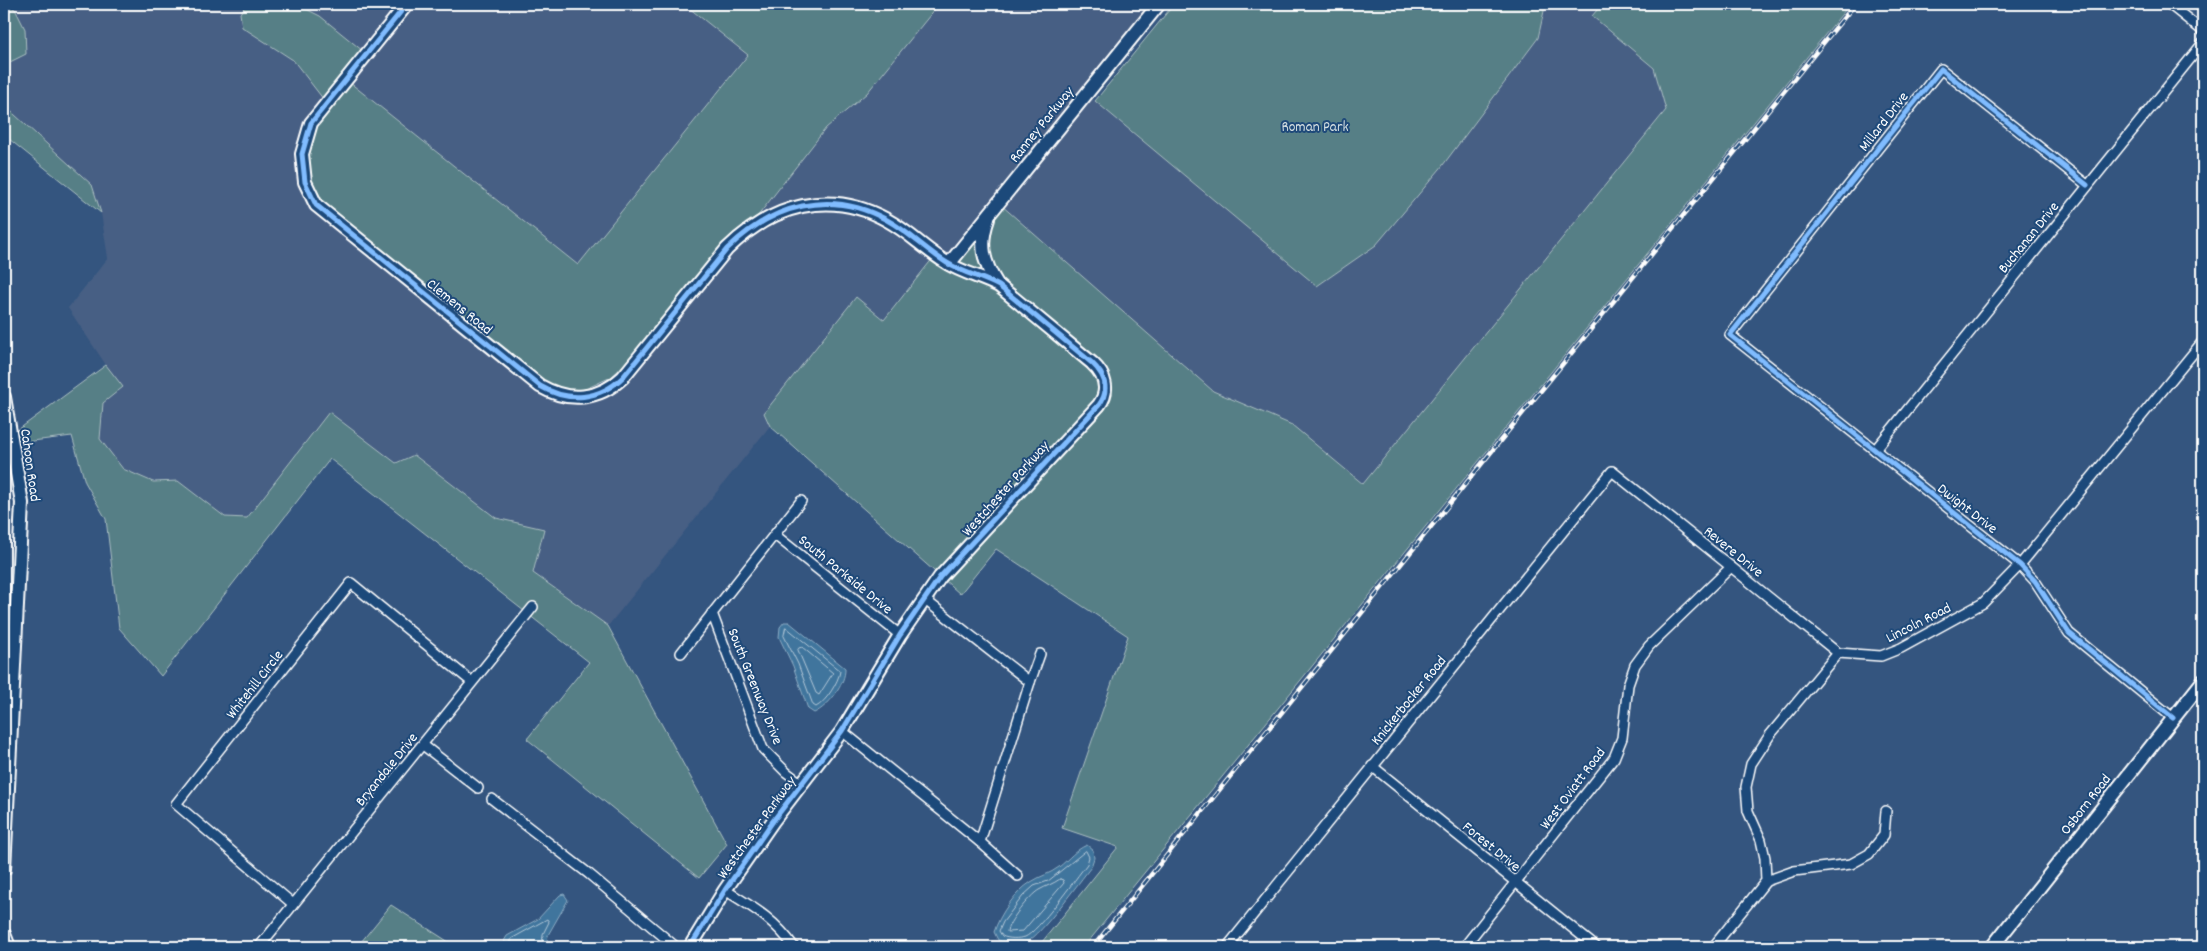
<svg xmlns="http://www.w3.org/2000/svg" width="2207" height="951" font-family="Dekko,sans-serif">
<rect width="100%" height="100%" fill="#34557f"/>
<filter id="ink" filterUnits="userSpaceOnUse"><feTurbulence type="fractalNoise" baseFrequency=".02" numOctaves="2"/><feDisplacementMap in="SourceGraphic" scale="10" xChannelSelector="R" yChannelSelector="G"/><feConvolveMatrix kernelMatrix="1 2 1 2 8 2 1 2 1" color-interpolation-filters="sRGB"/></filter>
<g filter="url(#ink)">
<g fill="#475f84">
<polygon points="4,4 684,4 748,55 578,265 343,77 303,126 295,159 303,191 557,398 613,391 734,247 752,232 802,210 830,208 853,212 879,220 933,258 884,320 855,298 765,413 770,426 608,626 533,573 544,529 496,518 414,455 396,463 329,412 246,518 225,517 178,481 153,482 123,470 100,439 103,403 122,387 106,365 68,308 108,258 101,213 92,185 4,105"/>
<polygon points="939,4 1153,4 948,258 889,215 789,204 757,217 826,128 867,93"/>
<polygon points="1544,4 1602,4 1592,16 1654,68 1666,110 1363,484 1292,425 1213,391 1001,205 1089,96 1317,286 1376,245 1440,169 1538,38 1544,11"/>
</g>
<g fill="#577f86" stroke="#abbfc2">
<polygon points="247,4 296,4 320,16 363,51 324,100 293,60 242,27 240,13"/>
<path d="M 684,4 L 939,4 L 867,93 L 826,128 L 757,217 L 729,237 L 631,359 L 611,377 L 579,392 L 560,390 L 541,382 L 320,203 C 289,150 317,123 349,82 L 578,265 L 748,55 Z"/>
<polygon points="1174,4 1544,4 1544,11 1538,38 1440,169 1376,245 1317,286 1095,101"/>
<polygon points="1602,4 1850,4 1084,947 1038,947 1118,847 1062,828 1128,636 996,549 960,594 770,426 764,413 856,297 884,320 933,258 950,270 1001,205 1213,391 1292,425 1363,484 1666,110 1654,68 1592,16"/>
<polygon points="10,7 15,9 25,29 26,54 4,65 4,10"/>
<polygon points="4,105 92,185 101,213 4,135"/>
<polygon points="106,365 123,387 103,403 100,439 123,469 153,482 178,481 225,517 247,518 329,412 396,463 414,455 496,518 544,529 533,573 608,626 727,844 699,878 527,739 589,662 330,459 161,676 119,628 106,519 85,482 72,436 17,443 15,432"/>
<polygon points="391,905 452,944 449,947 357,947"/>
</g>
<g fill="#40759d" stroke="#8cacc4">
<path d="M 784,622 L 789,622 L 845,668 C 846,684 828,707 814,713 L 808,709 L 793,666 L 779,637 L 780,627 Z"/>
<path d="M 1087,845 L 1093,850 L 1094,858 L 1091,867 C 1080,881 1041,935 1028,941 C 1020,946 1006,944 998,940 L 994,932 C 1000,914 1015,892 1031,882 C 1040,876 1050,874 1059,867 C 1069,859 1075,850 1087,845 Z"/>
<polygon points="564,894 568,900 548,935 546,947 506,947 504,941 507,936 538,919 560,895"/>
</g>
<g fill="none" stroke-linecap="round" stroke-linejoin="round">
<g stroke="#b3c8d8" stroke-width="1">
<path d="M 786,627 L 840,671 C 839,681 826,702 816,707 L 813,705 L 798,664 L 784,636 Z"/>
<polygon points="799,648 802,647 833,673 819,695 816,693 798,650"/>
<path d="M 1086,851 L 1089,857 L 1087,864 C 1076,878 1038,932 1025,937 C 1018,939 1008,939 1002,936 L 999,931 L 1003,922 L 1023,896 L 1034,886 L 1048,881 Z"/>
<path d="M 1060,879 L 1063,880 L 1064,883 L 1023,931 L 1007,932 C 1007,923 1030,895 1039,890 C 1046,886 1053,884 1060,879 Z"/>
<polyline points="511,947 511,939 547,919 549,922 543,934 542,947"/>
</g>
<defs>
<g id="street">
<polyline points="2169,4 2203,31"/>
<polyline points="2087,185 1941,69 1730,335 2020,565 2035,581 2069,633 2173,718"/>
<polyline points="1875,450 2203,43"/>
<polyline points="775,535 900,635"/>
<polyline points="924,599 1030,682 980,842 1018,876"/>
<polyline points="712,613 763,749 786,772 802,784"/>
<polyline points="681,653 801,501"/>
<polyline points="1838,653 1881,656 1901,648 1983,603 2020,565 2203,341"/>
<polyline points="1030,682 1040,654"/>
<polyline points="842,731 980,842"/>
<polyline points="423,745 478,788"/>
<polyline points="1372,766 1596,947"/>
<polyline points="492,799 589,874 676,947"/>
<polyline points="1766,881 1794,871 1851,864 1869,854 1884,835 1886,811"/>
<path d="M 725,890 C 754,908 774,919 794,947"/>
<polyline points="293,904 176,804 351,583 472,682"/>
<polyline points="259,947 533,607"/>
<polyline points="1227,947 1612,471 1838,653"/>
<polyline points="1464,947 1614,758 1622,738 1628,685 1635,665 1649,646 1731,567"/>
<polyline points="1713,947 1766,881 1765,858 1761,840 1748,811 1746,787 1751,764 1770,735 1838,653"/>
</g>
<g id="secondary">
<path d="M 407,4 L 311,123 L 302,154 L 305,182 L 316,205 L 540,386 C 569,403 599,400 623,377 L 727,249 C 772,205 830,188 887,220 C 909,232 926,250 947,263 C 963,273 982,277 999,286 L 1092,363 C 1105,375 1110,390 1099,405 L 940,577 L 900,635 L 842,731 L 773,821 L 725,890 L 690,947"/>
<path d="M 988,219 C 979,244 983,262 997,284"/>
<polyline points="949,264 1159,4"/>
<polyline points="4,397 22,503 4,869"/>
<polyline points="4,934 9,947"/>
<polyline points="1992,947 2203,681"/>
</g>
</defs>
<use href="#street" stroke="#fff" stroke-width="12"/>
<use href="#secondary" stroke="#fff" stroke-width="16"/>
<use href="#street" stroke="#1f4a7a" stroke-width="9"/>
<use href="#secondary" stroke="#1f4a7a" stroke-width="12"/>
<defs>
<polyline id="rail" points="1093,947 1500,441 1855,4"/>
</defs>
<use href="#rail" stroke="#fff" stroke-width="4.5"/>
<use href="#rail" stroke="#1f4a7a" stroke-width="2.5" stroke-dasharray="8" stroke-linecap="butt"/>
<defs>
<g id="cycleway">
<path d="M 407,4 L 311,123 L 302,154 L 305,182 L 316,205 L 540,386 C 569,403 599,400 623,377 L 727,249 C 772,205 830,188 887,220 C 909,232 926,250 947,263 C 963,273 982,277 999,286 L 1092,363 C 1105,375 1110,390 1099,405 L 940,577 L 900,635 L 842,731 L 773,821 L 725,890 L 690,947"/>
<polyline points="2087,185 1941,69 1730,335 2020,565 2035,581 2069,633 2173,718"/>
</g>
</defs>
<use href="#cycleway" stroke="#1f4a7a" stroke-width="8"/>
<use href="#cycleway" stroke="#80bcff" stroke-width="5"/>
</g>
</g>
<g text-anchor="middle" stroke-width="4" stroke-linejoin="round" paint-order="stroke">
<g font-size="15" fill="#fff" stroke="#1f4a7a">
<text transform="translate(1883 121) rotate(-52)" y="5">Millard Drive</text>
<text transform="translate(1041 124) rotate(-51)" y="5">Ranney Parkway</text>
<text transform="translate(2028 237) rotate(-51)" y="5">Buchanan Drive</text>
<text transform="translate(460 306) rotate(39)" y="5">Clemens Road</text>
<text transform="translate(31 465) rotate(82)" y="5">Cahoon Road</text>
<text transform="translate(1005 488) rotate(-48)" y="5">Westchester Parkway</text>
<text transform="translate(1968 508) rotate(38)" y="5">Dwight Drive</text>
<text transform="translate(1734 551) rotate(39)" y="5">Revere Drive</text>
<text transform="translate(846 574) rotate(39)" y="5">South Parkside Drive</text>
<text transform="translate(1918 622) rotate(-27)" y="5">Lincoln Road</text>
<text transform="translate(254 684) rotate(-52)" y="5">Whitehill Circle</text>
<text transform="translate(756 686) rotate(68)" y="5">South Greenway Drive</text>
<text transform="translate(1408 700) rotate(-51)" y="5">Knickerbocker Road</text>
<text transform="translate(386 769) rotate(-51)" y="5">Bryandale Drive</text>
<text transform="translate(1572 788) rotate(-53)" y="5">West Oviatt Road</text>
<text transform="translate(2085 804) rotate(-52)" y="5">Osborn Road</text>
<text transform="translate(756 827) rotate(-54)" y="5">Westchester Parkway</text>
<text transform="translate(1492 846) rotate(39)" y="5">Forest Drive</text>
</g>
<g font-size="15" fill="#d5dfe1" stroke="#1f4a7a">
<text x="1315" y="131">Roman Park</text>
</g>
</g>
<rect width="2207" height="951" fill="none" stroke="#1f4a7a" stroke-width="20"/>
<rect x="10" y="10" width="2187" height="931" fill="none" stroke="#fff" stroke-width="2" filter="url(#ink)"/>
</svg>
